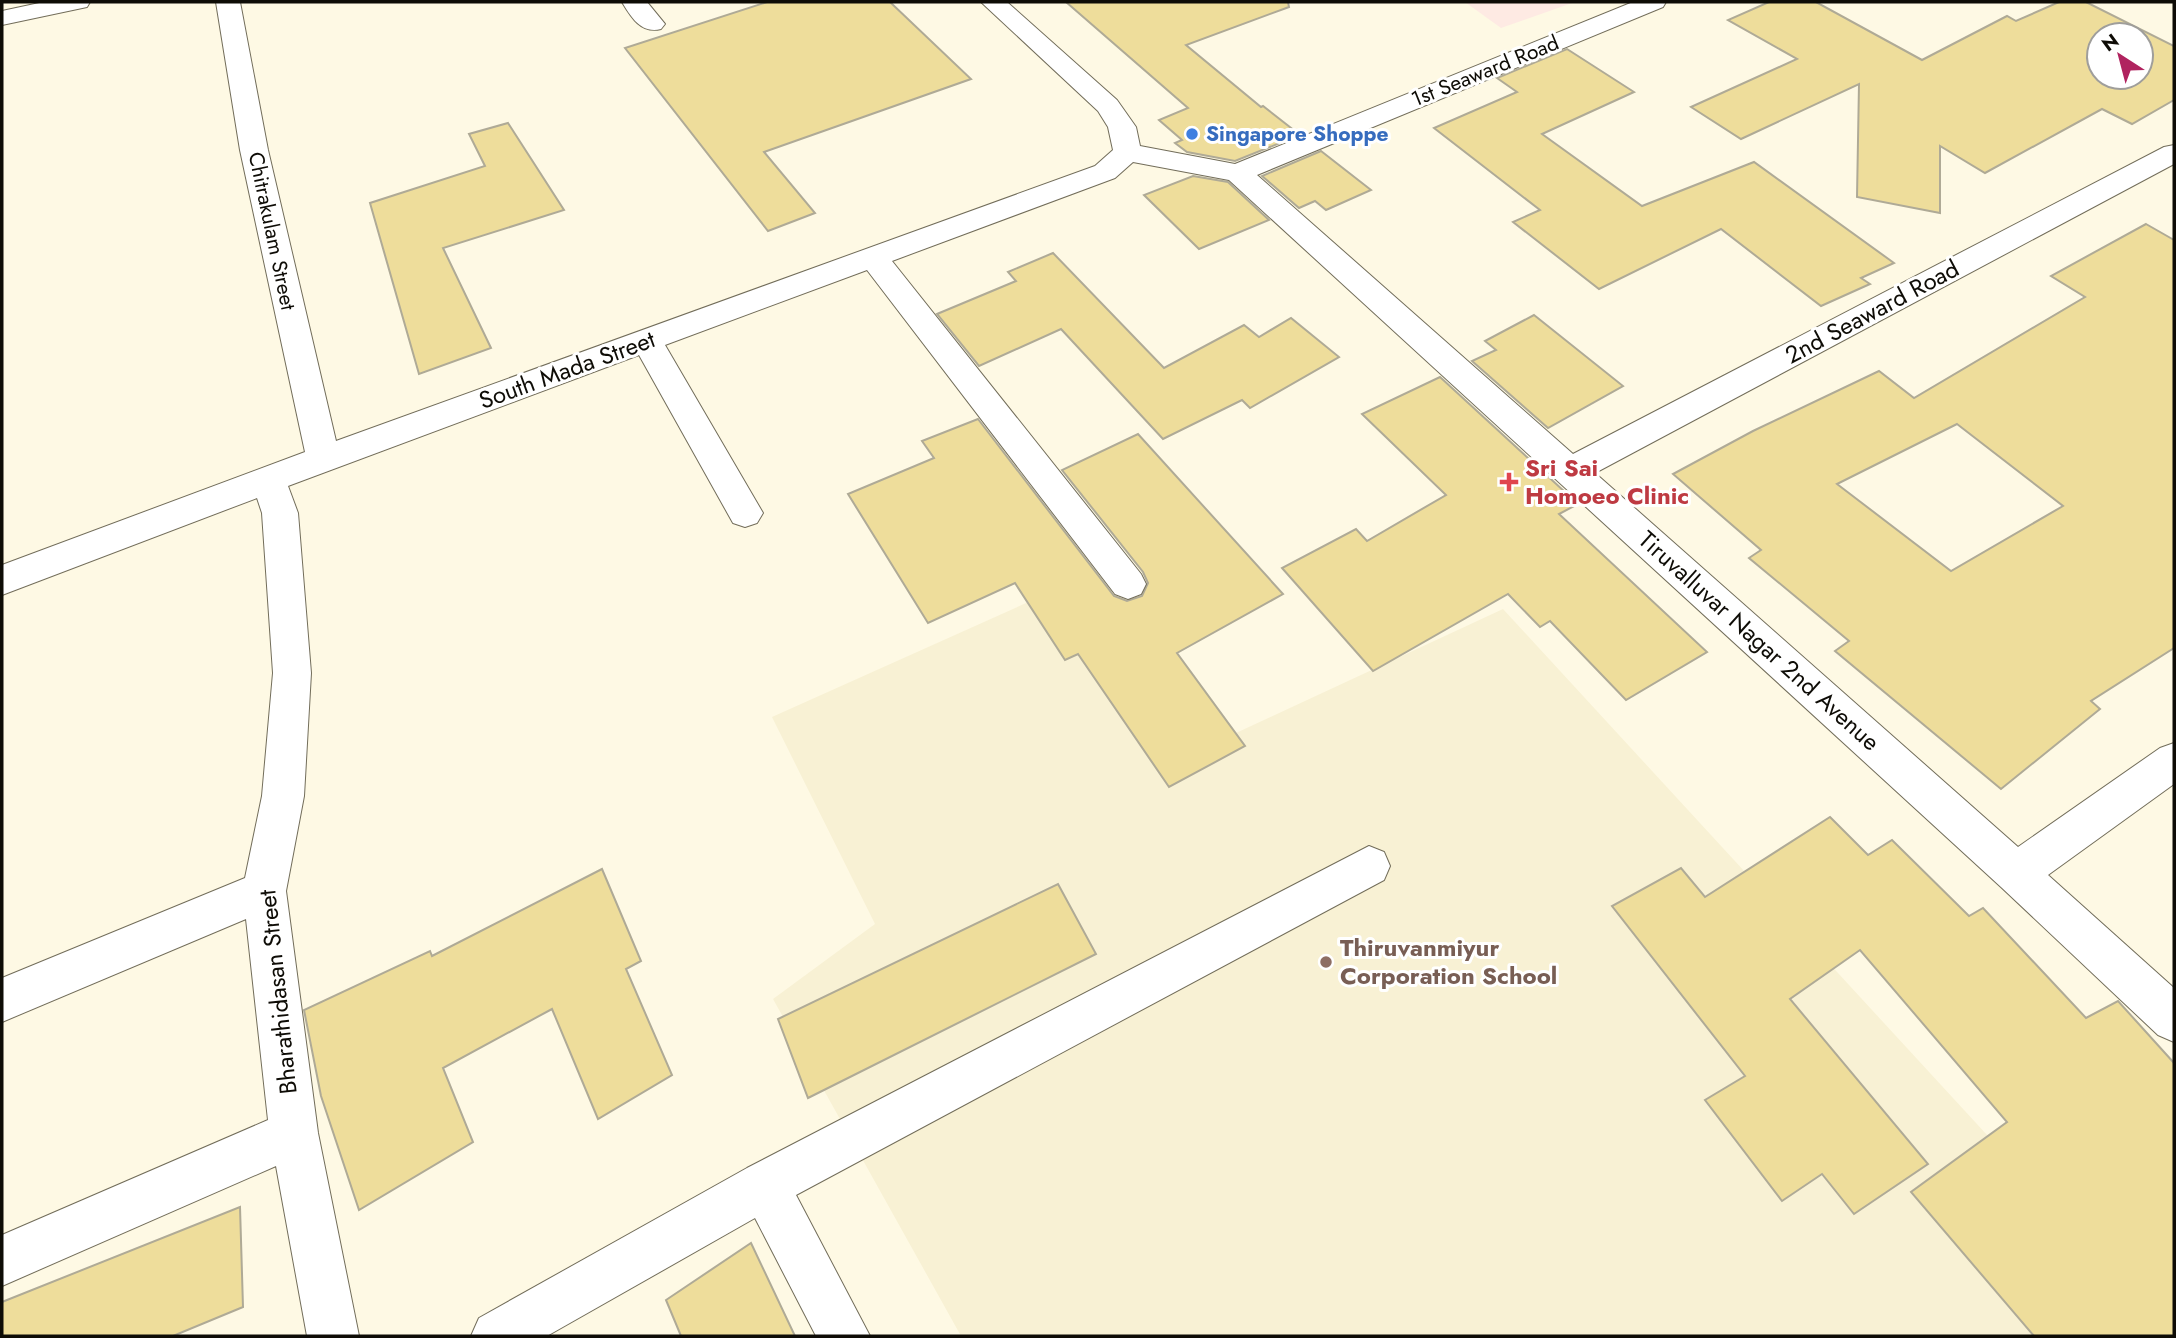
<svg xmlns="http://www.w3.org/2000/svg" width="2176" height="1338" font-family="Jost,sans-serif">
<rect width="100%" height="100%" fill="#fef9e4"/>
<polygon fill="#f8f1d4" points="1035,599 1163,767 1503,609 2172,1336 961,1336 773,999 875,924 772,717"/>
<polygon fill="#feeae3" points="1465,2 1575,2 1501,28"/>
<g fill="#eedd9b" stroke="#afaa96" stroke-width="2" fill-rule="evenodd">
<polygon points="767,2 890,2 971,79 764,152 815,213 768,231 625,48"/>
<polygon points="1066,2 1288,2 1289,7 1186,45 1261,107 1263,106 1300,135 1235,161 1187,152 1175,143 1182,140 1159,120 1188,108"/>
<path d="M 1769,2 L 1816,2 L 1922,60 L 2007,16 L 2016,21 L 2059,2 L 2086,2 L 2174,46 L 2174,100 L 2132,124 L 2102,109 L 1985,173 L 1940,146 L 1940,213 L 1857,197 L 1859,84 L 1741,139 L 1691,107 L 1797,59 L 1728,20 ZM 2099,35 L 2141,35 L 2141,77 L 2099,77 Z"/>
<polygon points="1567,49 1634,92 1542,134 1642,206 1754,162 1894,263 1861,278 1870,284 1821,306 1721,229 1599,289 1513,222 1540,210 1434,128 1517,92 1497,78"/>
<polygon points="508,123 564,210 443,248 491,348 419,374 370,203 485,166 469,134"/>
<polygon points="1321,151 1371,190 1326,210 1315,201 1299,208 1262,176"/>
<polygon points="1193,176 1228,182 1269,220 1199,249 1144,195"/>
<path d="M 2146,224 L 2174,240 L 2174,648 L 2091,701 L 2100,709 L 2001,789 L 1835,651 L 1849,641 L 1749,558 L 1761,550 L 1673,474 L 1753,431 L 1879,371 L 1914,398 L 2085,297 L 2051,276 ZM 1957,424 L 2063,506 L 1951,571 L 1837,484 Z"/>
<polygon points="1053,253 1164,368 1244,325 1259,337 1291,318 1339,357 1250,408 1242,400 1163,439 1061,329 979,366 937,314 1016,281 1008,272"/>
<polygon points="1534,315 1623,386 1548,428 1472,361 1496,350 1485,341"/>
<polygon points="1440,377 1578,504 1559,514 1707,652 1626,700 1550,621 1540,627 1508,594 1373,671 1282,568 1356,529 1367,541 1446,495 1362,414"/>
<polygon points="978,419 1114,596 1127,601 1142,596 1148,583 1143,572 1062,470 1138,434 1283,594 1177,653 1245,746 1169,787 1078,654 1065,660 1015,583 928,623 848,494 934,458 922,441"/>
<polygon points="1830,817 1868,855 1892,840 1969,916 1983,908 2086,1018 2118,1001 2174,1063 2174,1336 2034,1336 1911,1192 2007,1122 1860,950 1790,999 1928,1164 1854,1214 1822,1174 1782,1201 1705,1100 1745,1076 1612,906 1681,868 1705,897"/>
<polygon points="602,869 641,961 626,969 672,1075 598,1119 552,1009 443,1068 473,1142 359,1210 321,1096 304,1010 430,951 432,956"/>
<polygon points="1058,884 1096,954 808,1098 778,1019"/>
<polygon points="240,1207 243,1307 173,1336 2,1336 2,1302"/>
<polygon points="751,1243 795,1336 681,1336 666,1300"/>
</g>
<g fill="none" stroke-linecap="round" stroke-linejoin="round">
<defs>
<g id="minor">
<polygon points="44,2 90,2 87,7 2,25 2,11"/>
<polygon points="216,2 240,2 268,150 336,441 1095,166 1113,150 1108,127 1098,111 981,2 1007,2 1117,100 1136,127 1140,146 1235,164 1633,2 1666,2 1663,7 1257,175 1573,454 2164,147 2174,145 2174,164 1595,473 2018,847 2160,748 2174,743 2174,784 2048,875 2174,988 2174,1042 2158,1035 2001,887 1229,180 1133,162 1115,178 892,261 1141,574 1146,584 1141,594 1128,599 1115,594 867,270 665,345 763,513 757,523 745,527 733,523 639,355 288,486 298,513 311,673 304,796 286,891 318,1133 359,1336 307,1336 276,1166 2,1286 2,1235 268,1120 246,919 2,1022 2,978 245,878 262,796 273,673 262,513 257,498 2,595 2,565 305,452 240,150"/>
<path d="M 622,2 L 647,2 L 665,24 L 661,29 C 641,34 631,17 622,2 Z"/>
<polygon points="1369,846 1384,852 1390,866 1384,880 796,1195 870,1336 816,1336 755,1218 547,1336 471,1336 479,1318 747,1168"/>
</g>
</defs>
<use href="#minor" stroke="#726d5a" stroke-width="2"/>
<use href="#minor" fill="#fff" fill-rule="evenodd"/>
</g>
<circle fill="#3f7fe0" stroke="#fff" stroke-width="2.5" cx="1192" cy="134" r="7"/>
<path fill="#e0444e" stroke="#fff" stroke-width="2.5" d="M1505.5 471.5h7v7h7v7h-7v7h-7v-7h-7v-7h7z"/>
<circle fill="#8d6e63" stroke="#fff" stroke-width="2.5" cx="1326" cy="962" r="7"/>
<g text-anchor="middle" stroke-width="6" stroke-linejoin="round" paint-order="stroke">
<g font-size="21" fill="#0e0c06" stroke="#fff">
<text transform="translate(1485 71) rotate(-22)" y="7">1st Seaward Road</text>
<text transform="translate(272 231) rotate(78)" y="7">Chitrakulam Street</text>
</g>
<g font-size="21" font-weight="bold" fill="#366cbe" stroke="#fff" text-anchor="start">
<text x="1206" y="141">Singapore Shoppe</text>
</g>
<g font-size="24" fill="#0e0c06" stroke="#fff">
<text transform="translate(1872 312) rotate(-28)" y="8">2nd Seaward Road</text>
<text transform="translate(567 370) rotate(-20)" y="8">South Mada Street</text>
<text transform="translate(1759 641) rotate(42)" y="8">Tiruvalluvar Nagar 2nd Avenue</text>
<text transform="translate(278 992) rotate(-96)" y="8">Bharathidasan Street</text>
</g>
<g font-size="24" font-weight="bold" fill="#be3a42" stroke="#fff" text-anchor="start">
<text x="1525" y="476">Sri Sai<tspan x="1525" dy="28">Homoeo Clinic</tspan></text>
</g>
<g font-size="24" font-weight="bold" fill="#785e54" stroke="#fff" text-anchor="start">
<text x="1340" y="956">Thiruvanmiyur<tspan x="1340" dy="28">Corporation School</tspan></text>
</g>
</g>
<rect width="2176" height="1338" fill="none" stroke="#0e0c06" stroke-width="7"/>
<g transform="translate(2120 56) rotate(324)"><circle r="33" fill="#ffffff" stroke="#9f9e9b" stroke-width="2"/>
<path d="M0-5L12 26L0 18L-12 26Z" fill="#b0235f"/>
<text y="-10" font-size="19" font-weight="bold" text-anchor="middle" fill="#0e0c06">N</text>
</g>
</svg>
